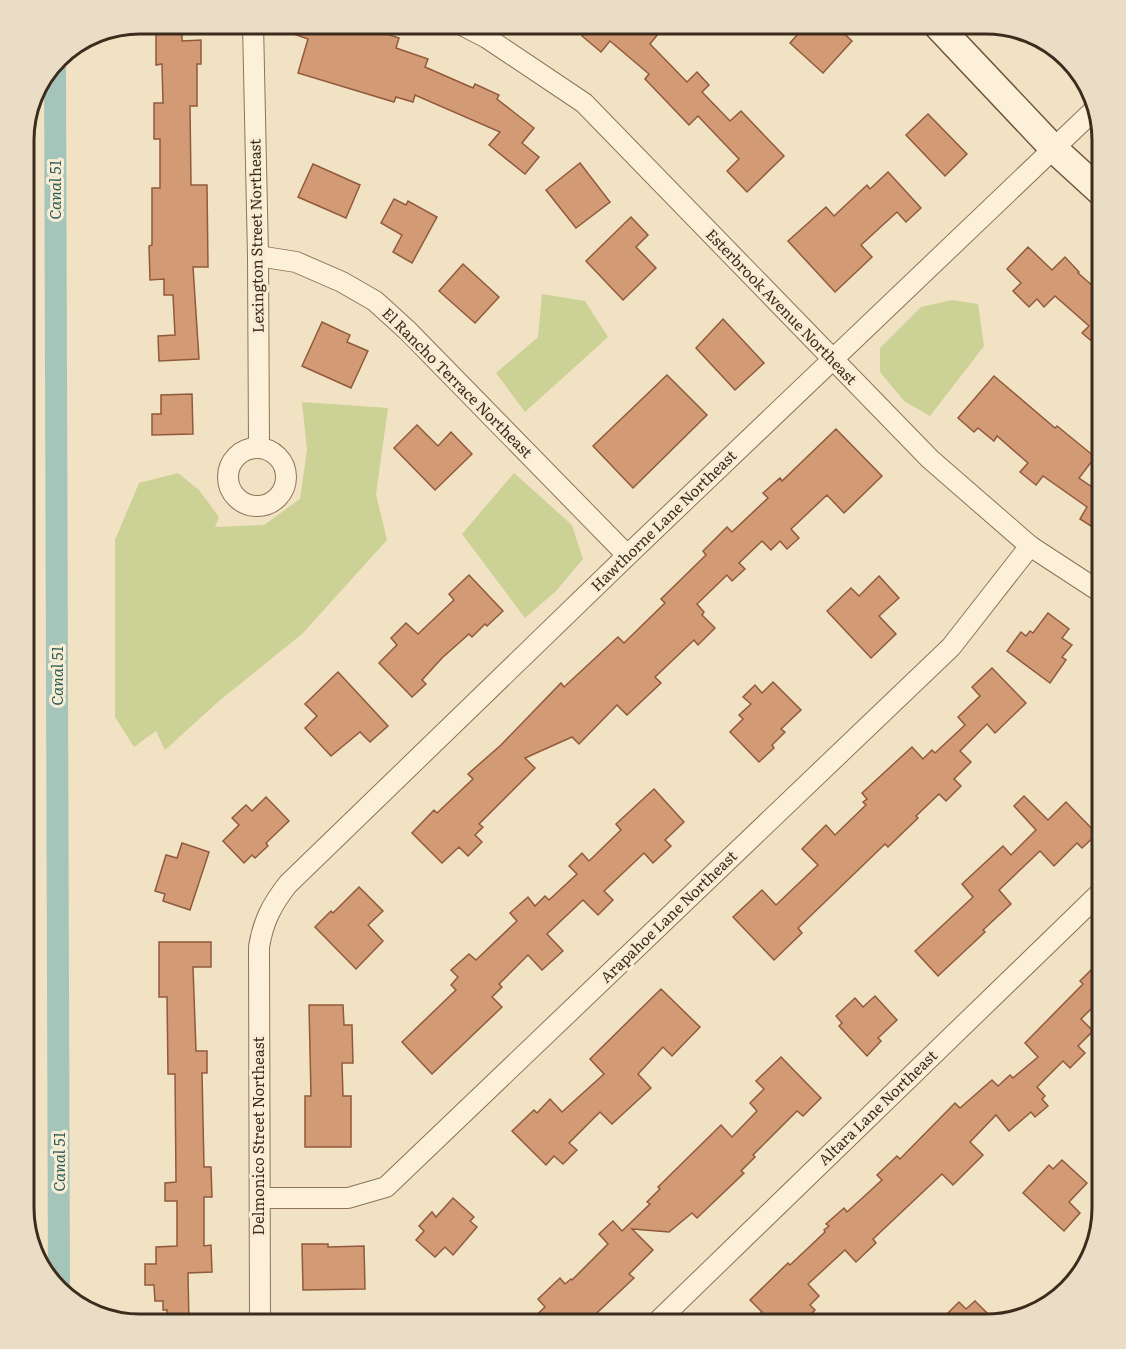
<svg xmlns="http://www.w3.org/2000/svg" width="1126" height="1349" font-family="Literata,serif">
<rect width="100%" height="100%" fill="#f2e2c4"/>
<g fill="#ccd196">
<polygon points="542,294 585,301 608,337 525,412 496,373 538,337"/>
<polygon points="952,300 978,304 984,346 930,416 904,401 880,372 880,348 921,307"/>
<polygon points="302,402 388,408 376,494 387,540 302,634 219,701 165,750 156,731 134,747 115,717 115,540 139,483 178,473 199,490 219,517 215,527 264,525 300,499 307,450"/>
<polygon points="514,473 572,525 583,559 556,591 525,618 462,534"/>
</g>
<g fill="none" stroke-linecap="round" stroke-linejoin="round">
<polyline stroke="#a6c5ba" stroke-width="22" points="55,64 59,1288"/>
</g>
<g fill="#d39a76" stroke="#905a3c" stroke-width="1.5">
<polygon points="156,24 182,24 182,41 201,40 201,64 197,64 197,106 190,106 191,185 207,185 208,267 193,267 199,359 159,361 158,336 175,335 173,295 164,295 164,279 150,280 149,246 152,245 152,188 160,188 160,139 154,139 154,103 163,103 162,64 156,65"/>
<polygon points="274,24 356,24 399,38 396,48 428,59 425,67 473,88 475,84 499,95 497,99 534,128 522,143 539,157 525,174 489,145 500,132 415,95 413,102 396,97 394,102 298,73 308,39 274,27"/>
<polygon points="590,24 646,24 658,34 650,44 687,82 697,72 709,85 702,92 730,121 741,111 784,156 747,192 727,171 739,159 698,116 689,125 645,79 649,74 610,41 601,52 582,36 591,25"/>
<polygon points="787,24 834,24 852,41 823,73 790,43 798,34"/>
<polygon points="928,114 967,154 945,176 906,135"/>
<polygon points="580,163 610,202 576,228 546,190"/>
<polygon points="313,164 360,185 346,218 298,197"/>
<polygon points="888,172 921,208 906,222 897,212 861,245 872,257 835,292 788,241 826,207 834,216 867,185 870,189"/>
<polygon points="394,199 406,205 408,201 437,217 412,263 393,252 402,235 381,223"/>
<polygon points="631,217 648,235 636,247 656,268 623,300 586,261"/>
<polygon points="1028,247 1052,270 1065,257 1079,272 1078,273 1102,294 1102,350 1082,333 1089,326 1055,296 1044,307 1037,299 1029,307 1013,291 1021,283 1007,269"/>
<polygon points="463,264 499,297 475,323 439,291"/>
<polygon points="723,319 764,363 735,390 696,348"/>
<polygon points="322,322 350,335 347,342 368,351 351,388 302,366"/>
<polygon points="667,375 707,415 633,488 593,446"/>
<polygon points="994,376 1055,428 1057,426 1095,457 1079,478 1098,491 1102,485 1102,519 1097,530 1080,519 1087,507 1043,476 1036,485 1020,472 1028,463 997,436 994,441 978,428 974,432 958,418"/>
<polygon points="192,394 193,434 152,435 152,414 161,414 161,395"/>
<polygon points="417,425 438,446 451,432 472,454 435,490 394,448"/>
<polygon points="836,429 882,476 844,513 827,495 791,529 799,538 787,549 780,541 771,550 762,541 739,563 745,569 732,581 727,575 697,604 704,612 702,615 715,628 698,645 694,640 655,677 661,683 627,715 617,705 579,744 572,737 525,758 535,768 479,824 483,827 475,835 482,842 468,856 459,847 442,863 412,833 434,810 437,813 473,779 468,774 501,745 561,683 564,687 618,637 624,643 665,603 661,599 706,555 703,551 727,527 732,532 768,498 763,493 780,478 782,481"/>
<polygon points="469,575 503,611 487,626 485,624 472,637 469,634 442,658 422,680 426,684 412,697 379,663 397,645 391,638 406,623 418,634 454,600 449,594"/>
<polygon points="879,576 899,598 879,616 896,634 871,658 827,611 851,588 859,596"/>
<polygon points="1048,613 1069,629 1062,638 1072,645 1062,657 1066,660 1050,683 1007,651 1021,632 1026,636 1030,631 1033,633"/>
<polygon points="992,668 1026,703 995,733 987,724 960,751 971,762 954,779 961,786 946,801 939,794 916,816 918,818 888,847 885,844 798,928 802,933 774,960 733,917 762,890 776,905 818,865 802,849 826,825 835,835 866,805 863,802 867,799 862,793 912,747 923,759 932,750 935,753 965,725 958,717 980,696 972,687"/>
<polygon points="338,672 388,726 370,742 360,732 331,756 305,728 317,716 305,704"/>
<polygon points="773,682 801,710 781,729 785,732 772,745 774,748 759,762 730,732 743,719 739,715 751,704 743,697 755,685 762,693"/>
<polygon points="654,789 684,822 665,840 671,846 653,863 644,853 604,891 613,900 598,915 583,900 547,934 563,951 542,970 528,955 499,984 502,987 492,997 502,1007 432,1074 402,1042 456,990 451,985 458,977 451,970 469,954 476,960 517,921 510,913 528,897 535,906 545,896 549,900 577,874 569,866 582,853 589,861 621,830 616,824"/>
<polygon points="1024,796 1048,820 1066,802 1097,834 1082,848 1077,843 1054,866 1040,851 999,890 1011,904 983,930 985,932 938,976 915,951 973,897 962,884 1003,846 1011,855 1036,830 1014,806"/>
<polygon points="266,797 289,821 266,843 268,846 255,858 252,855 244,863 223,841 239,825 232,818 246,805 252,811"/>
<polygon points="182,843 209,852 190,910 163,901 165,894 155,891 166,855 177,858"/>
<polygon points="359,887 383,911 368,925 383,941 356,969 315,927 331,911 333,913"/>
<polygon points="159,942 211,942 211,967 193,967 196,1051 207,1051 207,1073 202,1073 204,1167 211,1167 212,1197 204,1197 204,1246 211,1245 212,1272 188,1273 189,1325 167,1325 167,1310 163,1310 163,1301 155,1301 154,1285 145,1285 145,1264 156,1264 156,1247 177,1246 177,1201 165,1201 165,1183 176,1182 175,1074 168,1074 167,997 159,997"/>
<polygon points="1102,959 1102,998 1081,1019 1093,1031 1078,1046 1085,1053 1070,1068 1063,1061 1037,1087 1045,1096 1042,1099 1048,1106 1035,1117 1031,1112 1009,1131 996,1115 970,1142 983,1155 953,1185 942,1174 873,1239 876,1243 856,1262 845,1250 808,1284 819,1296 810,1305 815,1310 801,1325 748,1325 762,1312 750,1300 788,1263 790,1265 825,1232 824,1230 829,1226 826,1224 844,1208 847,1212 882,1180 877,1175 897,1156 900,1159 955,1103 960,1108 992,1080 998,1086 1010,1075 1013,1078 1038,1057 1025,1043 1083,984 1080,981"/>
<polygon points="661,989 700,1027 672,1056 663,1047 638,1074 651,1088 612,1124 600,1112 569,1143 577,1150 563,1164 554,1156 546,1165 512,1131 534,1110 537,1113 550,1099 562,1112 604,1074 590,1059"/>
<polygon points="875,996 897,1020 878,1038 881,1041 867,1056 839,1026 842,1023 836,1016 855,998 863,1007"/>
<polygon points="309,1005 343,1005 344,1025 352,1025 353,1063 342,1063 343,1096 351,1096 351,1147 305,1147 305,1096 311,1096"/>
<polygon points="781,1057 821,1098 803,1116 797,1111 753,1155 755,1157 741,1171 744,1173 697,1218 692,1213 669,1232 632,1229 653,1250 629,1274 634,1278 584,1325 574,1316 564,1325 526,1325 545,1307 538,1299 560,1278 565,1284 571,1279 572,1280 608,1244 599,1234 613,1221 622,1231 650,1204 647,1202 660,1189 658,1187 721,1125 732,1137 757,1111 750,1103 764,1089 756,1081"/>
<polygon points="1062,1160 1087,1183 1069,1202 1080,1213 1064,1231 1023,1193 1049,1165 1053,1169"/>
<polygon points="453,1198 474,1217 470,1221 477,1227 453,1255 445,1247 435,1257 416,1240 424,1231 419,1226 432,1212 436,1217"/>
<polygon points="302,1244 328,1244 328,1247 364,1246 365,1289 303,1290"/>
<polygon points="975,1301 996,1322 986,1325 936,1325 959,1302 966,1309"/>
</g>
<g fill="none" stroke-linecap="round" stroke-linejoin="round">
<defs>
<g id="street">
<polyline points="253,24 258,256 259,447"/>
<polyline points="460,24 487,38 584,103 930,459 1030,546 1102,593"/>
<polyline points="258,256 296,262 342,282 375,301 408,331 627,555"/>
<circle cx="257" cy="477" r="29"/>
<polyline points="260,1198 348,1198 386,1187 951,647 1030,546"/>
<path d="M 260,1325 L 259,947 C 263,922 272,904 288,884 L 632,551 L 1093,111"/>
<polyline points="654,1325 1102,891"/>
</g>
<polyline id="secondary" points="936,24 1054,149 1102,193"/>
</defs>
<use href="#street" stroke="#8e7358" stroke-width="22"/>
<use href="#secondary" stroke="#70543b" stroke-width="30"/>
<use href="#street" stroke="#fcf0d8" stroke-width="20"/>
<use href="#secondary" stroke="#fcf0d8" stroke-width="27"/>
</g>
<g text-anchor="middle" stroke-width="6" stroke-linejoin="round" paint-order="stroke">
<g font-size="15" fill="#3d2c1e" stroke="#f8edd4">
<text transform="translate(257 236) rotate(-91)" y="5">Lexington Street Northeast</text>
<text transform="translate(781 307) rotate(46)" y="5">Esterbrook Avenue Northeast</text>
<text transform="translate(457 383) rotate(45)" y="5">El Rancho Terrace Northeast</text>
<text transform="translate(664 521) rotate(-44)" y="5">Hawthorne Lane Northeast</text>
<text transform="translate(669 917) rotate(-44)" y="5">Arapahoe Lane Northeast</text>
<text transform="translate(878 1108) rotate(-44)" y="5">Altara Lane Northeast</text>
<text transform="translate(259 1136) rotate(-90)" y="5">Delmonico Street Northeast</text>
</g>
<g font-size="16" font-style="italic" fill="#2c5e59" stroke="#f8edd4">
<text transform="translate(55 190) rotate(-90)" y="6">Canal 51</text>
<text transform="translate(57 676) rotate(-90)" y="6">Canal 51</text>
<text transform="translate(59 1162) rotate(-90)" y="6">Canal 51</text>
</g>
</g>
<path d="M0 0H1126V1349H0ZM140 34H986A106 106 0 0 1 1092 140V1208A106 106 0 0 1 986 1314H140A106 106 0 0 1 34 1208V140A106 106 0 0 1 140 34Z" fill="#e9dec5" fill-rule="evenodd"/>
<path fill="none" stroke="#3d2c1e" stroke-width="3" d="M140 34H986A106 106 0 0 1 1092 140V1208A106 106 0 0 1 986 1314H140A106 106 0 0 1 34 1208V140A106 106 0 0 1 140 34Z"/>
</svg>
